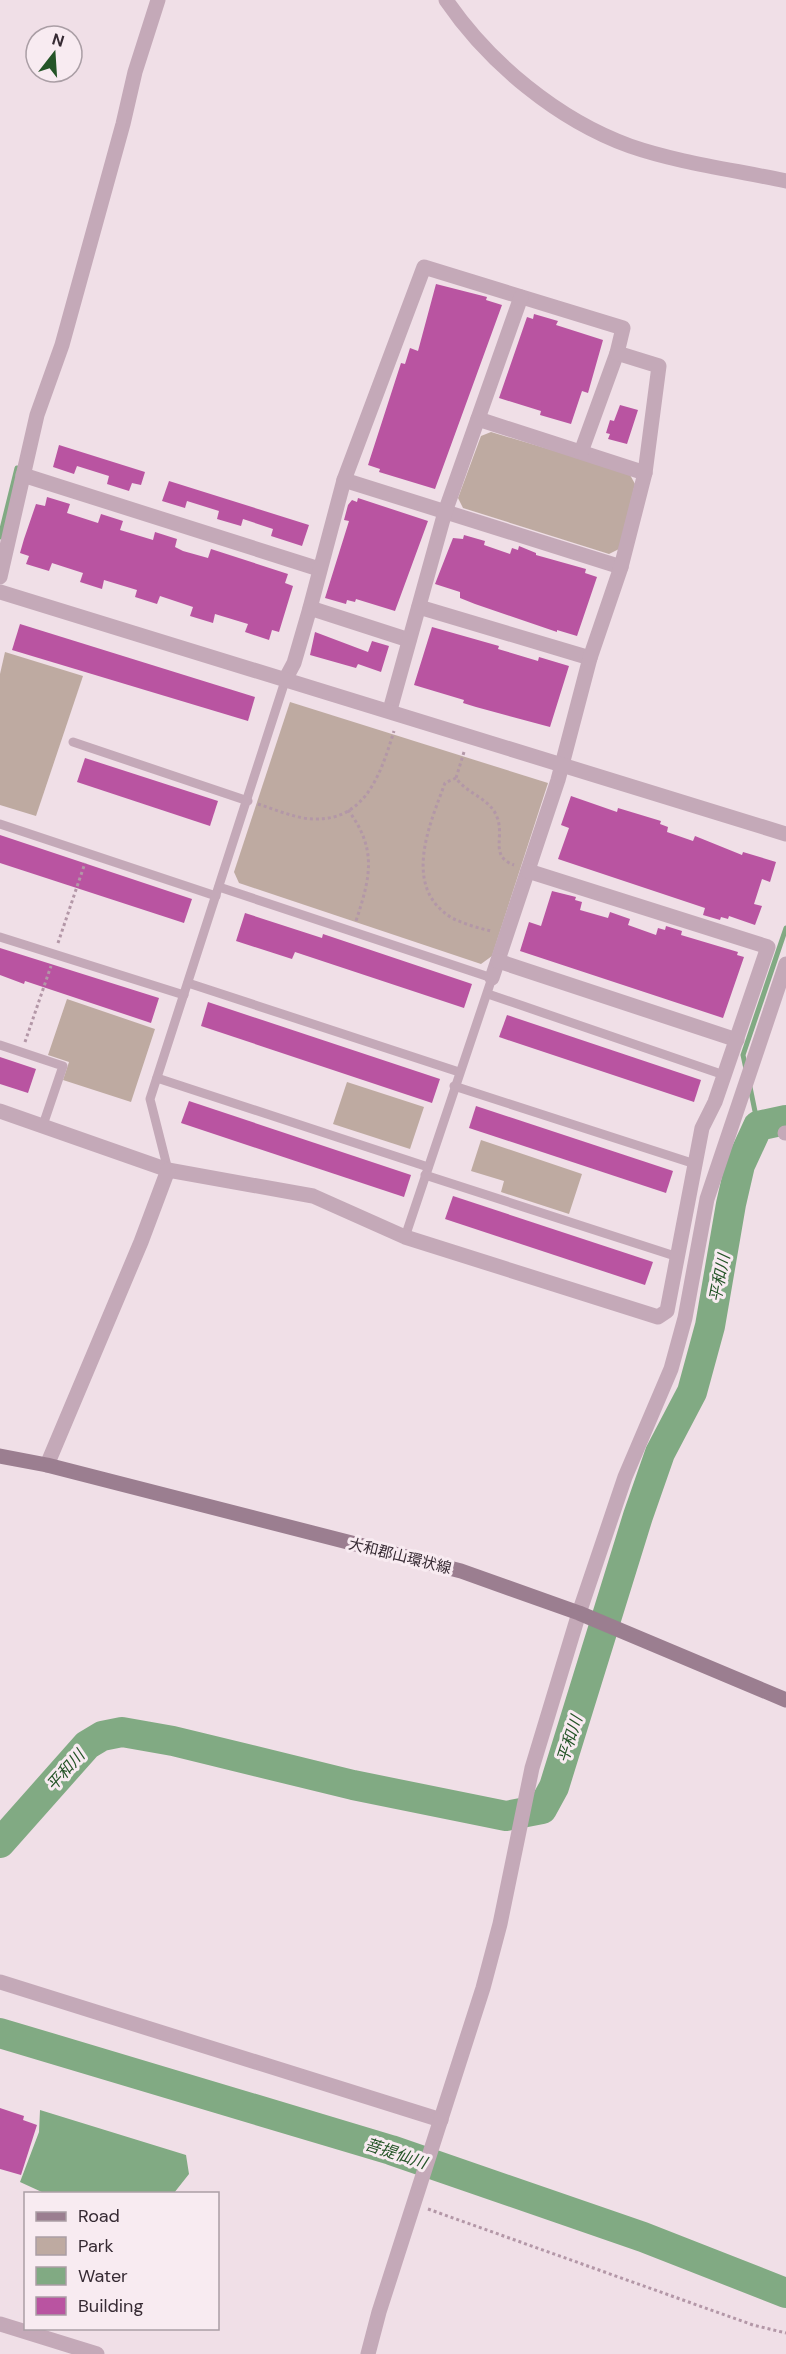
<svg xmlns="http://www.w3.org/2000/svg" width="786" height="2354" font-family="'DM Sans','Noto Sans JP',sans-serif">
<rect width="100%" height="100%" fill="#f0dfe7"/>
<g fill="#beaaa1">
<polygon points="491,432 629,473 635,484 619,549 609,554 463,508 458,498 481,436"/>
<polygon points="5,652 83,676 36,816 0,805 0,674"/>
<polygon points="290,702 548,783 492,956 481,964 239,883 234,872"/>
<polygon points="67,999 155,1029 131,1102 63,1080 69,1062 48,1055"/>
<polygon points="347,1082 424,1107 410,1149 333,1124"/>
<polygon points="481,1140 582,1174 569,1214 501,1192 504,1181 471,1171"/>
</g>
<polygon fill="#81aa83" points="40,2110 186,2155 189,2174 174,2193 44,2193 20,2182 39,2132"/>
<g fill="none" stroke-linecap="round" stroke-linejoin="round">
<g stroke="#81aa83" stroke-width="5">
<polyline points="0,537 17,468"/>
<polyline points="746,1069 743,1055 786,928"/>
<polyline points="750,1087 758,1126"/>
</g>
<g stroke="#81aa83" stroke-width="30">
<polyline points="0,1843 87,1745 102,1736 122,1732 173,1741 353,1785 506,1816 542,1809 554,1787 638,1516 660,1453 692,1392 710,1326 731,1204 740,1165 758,1126 786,1120"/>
<polyline points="0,2033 391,2150 643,2237 786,2293"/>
</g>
</g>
<g fill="#b954a1">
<polygon points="436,284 487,297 486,300 502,305 435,489 379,472 380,469 368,465 401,363 405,364 410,348 418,351"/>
<polygon points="534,314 558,321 556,325 603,340 588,393 582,391 571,424 540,415 541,411 499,398 527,317 533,319"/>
<polygon points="620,405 638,410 627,444 608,439 610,434 606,433 610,420 614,421"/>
<polygon points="59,445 145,472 141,485 132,483 129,491 107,484 109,476 77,466 74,474 53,467"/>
<polygon points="169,481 309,525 302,546 271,536 273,529 243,519 241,526 217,519 219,511 187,501 185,508 162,501"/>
<polygon points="47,497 70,504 67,513 98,523 101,514 123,521 120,530 153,540 155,532 177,539 175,547 183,551 208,558 211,549 288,574 285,583 293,586 279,632 272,630 269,640 245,632 248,624 215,614 213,623 190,616 193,607 160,596 157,604 135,597 137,590 104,580 102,589 80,582 83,573 52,563 49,571 26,564 29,556 20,553 24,539 36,504 45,506"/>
<polygon points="358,498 428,521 395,611 356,599 355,602 347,600 346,604 325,598 349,521 344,520 348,505 352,500 357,502"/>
<polygon points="464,535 485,541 484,545 510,554 512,548 518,550 519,546 536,553 536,555 586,569 585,573 597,577 577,636 557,630 557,632 475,604 460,598 460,592 435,584 453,538 463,539"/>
<polygon points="20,624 255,697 248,721 12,650"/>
<polygon points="432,627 499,646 498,649 538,661 539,657 569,666 550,727 476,707 463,703 464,700 414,685"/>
<polygon points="315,632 368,652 372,641 389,646 381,672 358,664 356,668 310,655"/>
<polygon points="85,758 218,801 210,826 77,782"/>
<polygon points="571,796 617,812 618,808 661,821 660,824 668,827 667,832 693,841 695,836 742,855 743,852 776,862 770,882 762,879 754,904 762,906 755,925 729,916 728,919 721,917 720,920 703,915 705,908 558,859 569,828 561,825"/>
<polygon points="0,835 192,899 184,923 0,863"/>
<polygon points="552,891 576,897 575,900 582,902 580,910 608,918 610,912 630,919 628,925 656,935 658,928 665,930 666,926 682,931 681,935 738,952 737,955 744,957 723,1018 520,951 529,922 541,926"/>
<polygon points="245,913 322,938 323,934 472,984 464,1008 295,952 292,959 236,941"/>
<polygon points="0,948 159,998 151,1023 25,981 24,984 0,975"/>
<polygon points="208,1002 440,1079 432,1103 201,1026"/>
<polygon points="507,1015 701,1080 694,1102 499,1037"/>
<polygon points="0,1057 36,1069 28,1093 0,1084"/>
<polygon points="189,1101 411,1175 404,1197 181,1123"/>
<polygon points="476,1106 673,1171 666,1193 469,1128"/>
<polygon points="453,1196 653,1262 645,1285 445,1219"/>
<polygon points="0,2108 24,2116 23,2120 37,2125 21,2175 0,2169"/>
</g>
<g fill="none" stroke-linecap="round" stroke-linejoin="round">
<g stroke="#b397a7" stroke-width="3" stroke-dasharray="3 3" stroke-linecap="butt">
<path d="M 464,752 L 456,778 C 467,794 490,798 497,817 C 505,837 489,856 514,865"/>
<path d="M 456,778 L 445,783 C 430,824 401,887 452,918 C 464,924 478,928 491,931"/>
<path d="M 258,804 C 273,809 288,815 303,818 C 364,827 380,776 394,731"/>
<path d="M 348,810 C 378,850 370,878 356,921"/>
<polyline points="58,943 85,863"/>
<polyline points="25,1042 51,966"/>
<polyline points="428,2209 753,2325 786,2333"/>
</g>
<g stroke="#c4a9b8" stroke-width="9">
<polyline points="73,742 248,801"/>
<polyline points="0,824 216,896"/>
<polyline points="219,887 492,978 405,1237"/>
<polyline points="0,937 184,995"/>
<polyline points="188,983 459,1072"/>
<polyline points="488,994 724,1075"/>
<polyline points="0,1045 63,1066 43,1125"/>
<polyline points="157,1078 428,1167"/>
<polyline points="454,1086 695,1164"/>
<polyline points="168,1170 150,1099 286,678"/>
<polyline points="425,1175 678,1257"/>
</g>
<g stroke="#c4a9b8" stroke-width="15">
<polyline points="478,419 645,473"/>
<polyline points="581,452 617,353"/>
<polyline points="23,475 319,569"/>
<polyline points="344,480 621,567"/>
<polyline points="0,577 37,415 62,345 123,124 135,72 158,0"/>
<polyline points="419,607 590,658"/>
<polyline points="310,608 409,640"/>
<polyline points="286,678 294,663 310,608 344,480 424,267 623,328 617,353 659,366 645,473 621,567 590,658 558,780 492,978"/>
<polyline points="390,710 445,512 521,297"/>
<polyline points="498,961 737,1040"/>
<polyline points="0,1111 168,1170 313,1196 405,1237 658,1317 667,1311 702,1128 715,1102 768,947 528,871"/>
<polyline points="785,1133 786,1133"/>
<polyline points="47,1465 141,1242 168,1170"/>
<polyline points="0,1982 441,2120"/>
<polyline points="0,2324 97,2354"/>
</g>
<g stroke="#c4a9b8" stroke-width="15">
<path d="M 446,0 C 489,63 558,120 630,146 C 679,163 735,170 786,181"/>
<polyline points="0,592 786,834"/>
<polyline points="368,2354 379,2312 483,1988 500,1924 532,1768 579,1613 625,1477 671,1369 685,1318 707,1199 786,964"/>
</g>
<polyline stroke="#9b7e90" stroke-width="15" points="0,1456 47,1465 461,1571 579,1613 786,1700"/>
</g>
<g text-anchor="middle" stroke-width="6" stroke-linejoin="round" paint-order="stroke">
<g font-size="15" fill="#362a33" stroke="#f8ebf1">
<text transform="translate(400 1556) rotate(14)" y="5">大和郡山環状線</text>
</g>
<g font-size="16" font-style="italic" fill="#245427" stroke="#f8ebf1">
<text transform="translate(719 1278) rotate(-79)" y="6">平和川</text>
<text transform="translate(569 1739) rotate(-72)" y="6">平和川</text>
<text transform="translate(65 1770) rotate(-48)" y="6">平和川</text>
<text transform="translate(396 2153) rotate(18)" y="6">菩提仙川</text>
</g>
</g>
<rect x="24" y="2192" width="195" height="138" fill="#f8ebf1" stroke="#aa9ea5" stroke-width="1.5"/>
<rect x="36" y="2212" width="30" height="9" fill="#9b7e90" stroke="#aa9ea5" stroke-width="1.5"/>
<text x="78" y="2222" font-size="18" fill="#362a33">Road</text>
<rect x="36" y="2237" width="30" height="18" fill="#beaaa1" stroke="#aa9ea5" stroke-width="1.5"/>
<text x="78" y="2252" font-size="18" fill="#362a33">Park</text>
<rect x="36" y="2267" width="30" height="18" fill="#81aa83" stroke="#aa9ea5" stroke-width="1.5"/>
<text x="78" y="2282" font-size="18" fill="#362a33">Water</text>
<rect x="36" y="2297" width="30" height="18" fill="#b954a1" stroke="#aa9ea5" stroke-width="1.5"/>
<text x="78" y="2312" font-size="18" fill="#362a33">Building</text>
<g transform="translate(54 54) rotate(17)"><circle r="28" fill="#f8ebf1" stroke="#aa9ea5" stroke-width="1.5"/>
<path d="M0-4.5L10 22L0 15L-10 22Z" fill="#245427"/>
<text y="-9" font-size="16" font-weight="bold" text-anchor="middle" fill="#362a33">N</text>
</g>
</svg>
